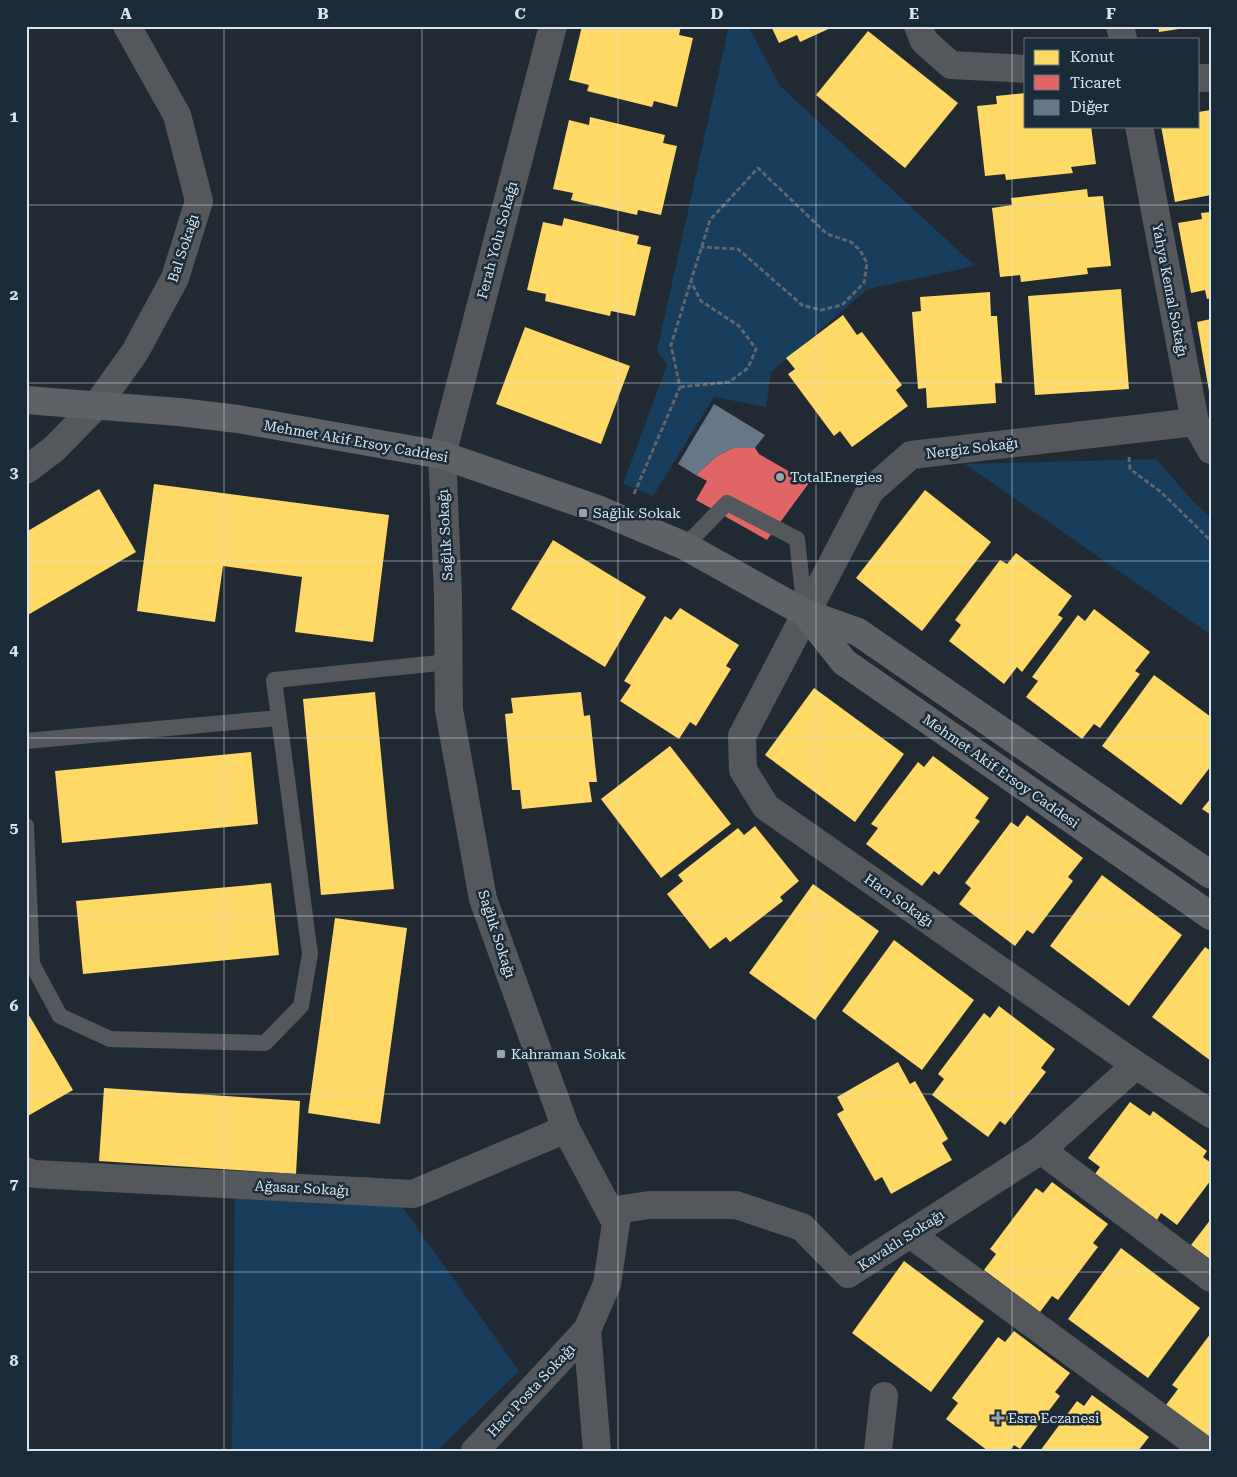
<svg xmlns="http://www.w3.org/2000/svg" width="1237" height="1477" font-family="'Roboto Serif',serif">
<rect width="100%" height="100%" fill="#212a32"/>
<g fill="#173e5c">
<polygon points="729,26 748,26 780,86 975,266 868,289 771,372 766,407 714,397 653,496 623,484 667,365 657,351"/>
<polygon points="1156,459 1192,500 1211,518 1211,635 965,464"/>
<polygon points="235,1172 377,1178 403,1208 519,1371 437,1451 232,1451"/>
</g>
<g fill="#ffd966">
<polygon points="582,26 681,26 679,35 693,38 677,107 654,101 652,107 587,91 589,85 569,80"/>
<polygon points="771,26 835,26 800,42 797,35 779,43"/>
<polygon points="1158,26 1191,26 1192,27 1159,32"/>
<polygon points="868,31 958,103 905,168 816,95"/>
<polygon points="1026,93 1026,126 1091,126 1096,164 1071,167 1073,173 1006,180 1005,174 985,176 977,106 997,104 996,96"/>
<polygon points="1211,110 1211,195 1175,202 1161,126 1198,126 1198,112"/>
<polygon points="590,117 665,135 663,143 677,146 661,215 638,210 637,215 571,200 573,193 553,189 569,120 589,125"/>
<polygon points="1087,189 1088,197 1103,196 1111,266 1087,268 1088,274 1021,282 1020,275 1000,277 992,208 1012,205 1011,198"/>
<polygon points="1211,212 1211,298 1207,299 1205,290 1191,293 1178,223 1202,219 1201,213"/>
<polygon points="564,218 639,236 637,244 651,247 635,316 611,311 610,316 545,301 546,294 527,290 543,222 562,226"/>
<polygon points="1121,289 1129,389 1035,395 1028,296"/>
<polygon points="990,292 991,316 997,316 1002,383 995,383 996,403 927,408 926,388 918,389 912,312 921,311 920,297"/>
<polygon points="843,315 857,335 862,332 902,385 896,390 908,406 852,447 840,431 834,436 788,374 795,369 786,358"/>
<polygon points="1211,319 1211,391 1209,391 1197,322"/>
<polygon points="525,327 630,366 601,444 496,404"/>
<polygon points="154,484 389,515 373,642 295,632 302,577 223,566 215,622 137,611"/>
<polygon points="99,489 136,552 26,616 26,532"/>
<polygon points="925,490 991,542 922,631 856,578"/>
<polygon points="553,540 646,597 605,667 511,609"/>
<polygon points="1016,553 1072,596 1058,615 1063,618 1022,672 1017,667 1004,684 949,641 961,625 955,620 1000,560 1007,564"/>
<polygon points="680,608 739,645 726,666 731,669 696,726 690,722 679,739 620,701 631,685 624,681 665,616 671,620"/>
<polygon points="1094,609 1150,652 1135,671 1140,674 1100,728 1094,724 1082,739 1026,697 1038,681 1032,677 1078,615 1085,621"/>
<polygon points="1154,675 1211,717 1211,766 1181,805 1102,746"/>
<polygon points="814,688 904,754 855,822 765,755"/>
<polygon points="375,692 394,889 321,895 303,699"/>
<polygon points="581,692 584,716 590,715 597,782 589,782 592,802 522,809 520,790 512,790 505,714 513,713 511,698"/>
<polygon points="670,746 731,824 661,878 601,799"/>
<polygon points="251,752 258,824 62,843 55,771"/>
<polygon points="933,756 989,798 975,818 980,821 939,875 934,871 922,886 866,844 878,828 871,824 918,762 924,767"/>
<polygon points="1211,798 1211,815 1202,809"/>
<polygon points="1027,815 1083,858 1068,877 1073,881 1033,934 1027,930 1015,946 959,904 971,888 965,883 1011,822 1018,827"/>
<polygon points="755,826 799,881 780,897 783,901 730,942 726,937 710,949 667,894 683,881 678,875 738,828 744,835"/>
<polygon points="1102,875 1182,935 1129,1006 1050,946"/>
<polygon points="271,883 279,955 83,974 76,901"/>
<polygon points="813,884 879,931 815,1020 749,973"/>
<polygon points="335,918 407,928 380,1124 308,1113"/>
<polygon points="894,940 974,1000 922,1070 842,1011"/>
<polygon points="1205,947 1211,951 1211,1061 1152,1017"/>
<polygon points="999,1006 1055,1049 1041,1068 1046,1072 1005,1125 1000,1121 988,1137 932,1095 944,1079 938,1074 984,1013 990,1018"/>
<polygon points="26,1010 73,1090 26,1117"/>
<polygon points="898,1062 910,1084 915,1081 948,1139 942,1143 952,1160 891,1194 882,1177 875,1181 837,1114 844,1110 837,1097"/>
<polygon points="104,1088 300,1101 296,1174 99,1161"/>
<polygon points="1130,1102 1150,1116 1153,1111 1207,1151 1203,1157 1211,1163 1211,1180 1177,1225 1161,1213 1157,1220 1095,1174 1100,1167 1088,1158"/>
<polygon points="1052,1182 1108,1224 1093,1243 1098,1247 1058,1300 1052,1296 1040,1312 984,1270 996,1254 990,1249 1036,1188 1043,1193"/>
<polygon points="1211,1219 1211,1260 1191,1245"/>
<polygon points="1121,1248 1200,1308 1148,1378 1068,1319"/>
<polygon points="904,1261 984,1321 931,1392 852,1333"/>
<polygon points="1014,1331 1070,1373 1055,1392 1060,1396 1020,1449 1014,1445 1010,1451 988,1451 946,1419 958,1403 952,1398 998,1337 1005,1342"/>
<polygon points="1211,1333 1211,1439 1166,1405 1178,1389 1172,1385"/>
<polygon points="1092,1395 1149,1437 1138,1451 1040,1451 1077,1401 1084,1406"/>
</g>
<polygon fill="#e06666" points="733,448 755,448 759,454 809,483 767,540 696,500 707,481 696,475 717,456"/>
<polygon fill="#667887" points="714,404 765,435 755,448 733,448 717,456 696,475 678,464"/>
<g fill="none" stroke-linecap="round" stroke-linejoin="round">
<g stroke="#62666a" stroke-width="3" stroke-dasharray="5 2.5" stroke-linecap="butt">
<polyline points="680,387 729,382 748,368 756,349 739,326 701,301 691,282"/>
<polyline points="1129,457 1130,469 1161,492 1211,541"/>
<polyline points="634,494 680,387 671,345 710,220 758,168 827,234 851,242 860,250 867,263 864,283 842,305 821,310 802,305 738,249 701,247"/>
</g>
<g stroke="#54585c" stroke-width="16">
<polyline points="685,546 727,503 797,539 805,613"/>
<polyline points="26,741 279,718"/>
<polyline points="26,826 32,964 60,1016 110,1039 265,1043 301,1006 310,954 274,680 449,662"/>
</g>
<g stroke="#54585c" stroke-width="28">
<polyline points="918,26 924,41 951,65 1026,69"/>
<polyline points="1120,26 1123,39"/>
<polyline points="1198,78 1211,78"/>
<polyline points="1139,126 1195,422 1211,450"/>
<polyline points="1195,422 911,455 870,491 742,736 743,770 766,807 1136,1065 1211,1114"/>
<polyline points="26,470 54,449 97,405 135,352 175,278 199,201 177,115 127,26"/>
<polyline points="1041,1150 1211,1278"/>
<polyline points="26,1171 34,1174 413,1194 566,1129"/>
<polyline points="610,1211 649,1205 736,1205 802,1227 848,1274 1041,1150 1136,1065"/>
<polyline points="910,1234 1206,1451"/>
<polyline points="587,1330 597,1451"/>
<polyline points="475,1451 587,1330 607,1284 616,1223 566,1129 483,899 449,710 448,596 442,455 553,26"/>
<polyline points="878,1451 884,1396"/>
</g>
<g stroke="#5e6267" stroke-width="28">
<polyline points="26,400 179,412 238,419 442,455 597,509 685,546 805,613 858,632 1211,875"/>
<polyline points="805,613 844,662 1211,916"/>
</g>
</g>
<path fill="none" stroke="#dae4ee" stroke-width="1" stroke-opacity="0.55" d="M 224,26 L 224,1451M 422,26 L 422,1451M 618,26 L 618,1451M 816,26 L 816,1451M 1012,26 L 1012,1451M 26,205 L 1211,205M 26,383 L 1211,383M 26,561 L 1211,561M 26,738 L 1211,738M 26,916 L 1211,916M 26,1094 L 1211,1094M 26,1272 L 1211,1272"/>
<g fill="#99a3ac" stroke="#1a2b39" stroke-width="2">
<circle cx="780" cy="477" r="5"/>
<rect x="578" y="508" width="10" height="10" rx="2.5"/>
<rect x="496" y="1049" width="10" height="10" rx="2.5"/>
<path d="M995.5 1410.5h5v5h5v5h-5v5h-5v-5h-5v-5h5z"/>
</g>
<g text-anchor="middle" stroke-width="5" stroke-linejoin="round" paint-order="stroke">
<g font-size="14" fill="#dae4ee" stroke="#1a2b39">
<text transform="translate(497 240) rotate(-75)" y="5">Ferah Yolu Sokağı</text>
<text transform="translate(183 248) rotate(-72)" y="5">Bal Sokağı</text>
<text transform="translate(1170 290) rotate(79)" y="5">Yahya Kemal Sokağı</text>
<text transform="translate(356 441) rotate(10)" y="5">Mehmet Akif Ersoy Caddesi</text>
<text transform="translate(972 448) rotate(-7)" y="5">Nergiz Sokağı</text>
<text transform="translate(445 535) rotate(-93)" y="5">Sağlık Sokağı</text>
<text transform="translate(1001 771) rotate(35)" y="5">Mehmet Akif Ersoy Caddesi</text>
<text transform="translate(899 900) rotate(35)" y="5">Hacı Sokağı</text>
<text transform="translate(497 934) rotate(72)" y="5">Sağlık Sokağı</text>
<text transform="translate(302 1188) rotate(3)" y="5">Ağasar Sokağı</text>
<text transform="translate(901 1240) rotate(-33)" y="5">Kavaklı Sokağı</text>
<text transform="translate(531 1390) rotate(-47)" y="5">Hacı Posta Sokağı</text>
</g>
<g font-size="14" fill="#dae4ee" stroke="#1a2b39" text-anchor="start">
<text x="790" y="482">TotalEnergies</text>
<text x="593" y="518">Sağlık Sokak</text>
<text x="511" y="1059">Kahraman Sokak</text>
<text x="1008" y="1423">Esra Eczanesi</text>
</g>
</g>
<rect width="1237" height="1477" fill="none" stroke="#1a2b39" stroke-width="55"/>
<rect x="1024" y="38" width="175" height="90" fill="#1a2b39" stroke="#677581"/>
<rect x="1034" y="50" width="25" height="15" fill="#ffd966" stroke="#677581"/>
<text x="1070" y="62" font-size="15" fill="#dae4ee">Konut</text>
<rect x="1034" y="75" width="25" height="15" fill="#e06666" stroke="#677581"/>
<text x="1070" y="88" font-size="15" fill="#dae4ee">Ticaret</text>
<rect x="1034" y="100" width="25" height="15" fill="#667887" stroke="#677581"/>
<text x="1070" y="112" font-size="15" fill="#dae4ee">Diğer</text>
<rect x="28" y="28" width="1182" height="1422" fill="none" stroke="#dae4ee" stroke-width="2"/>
<g font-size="16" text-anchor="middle" font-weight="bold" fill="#dae4ee">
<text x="126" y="19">A</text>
<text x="323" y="19">B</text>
<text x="520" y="19">C</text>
<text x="717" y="19">D</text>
<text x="914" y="19">E</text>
<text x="1111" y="19">F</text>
<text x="14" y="122">1</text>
<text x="14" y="300">2</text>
<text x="14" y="478">3</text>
<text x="14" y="655">4</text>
<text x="14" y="833">5</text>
<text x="14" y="1011">6</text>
<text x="14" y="1189">7</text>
<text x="14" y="1366">8</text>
</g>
</svg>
